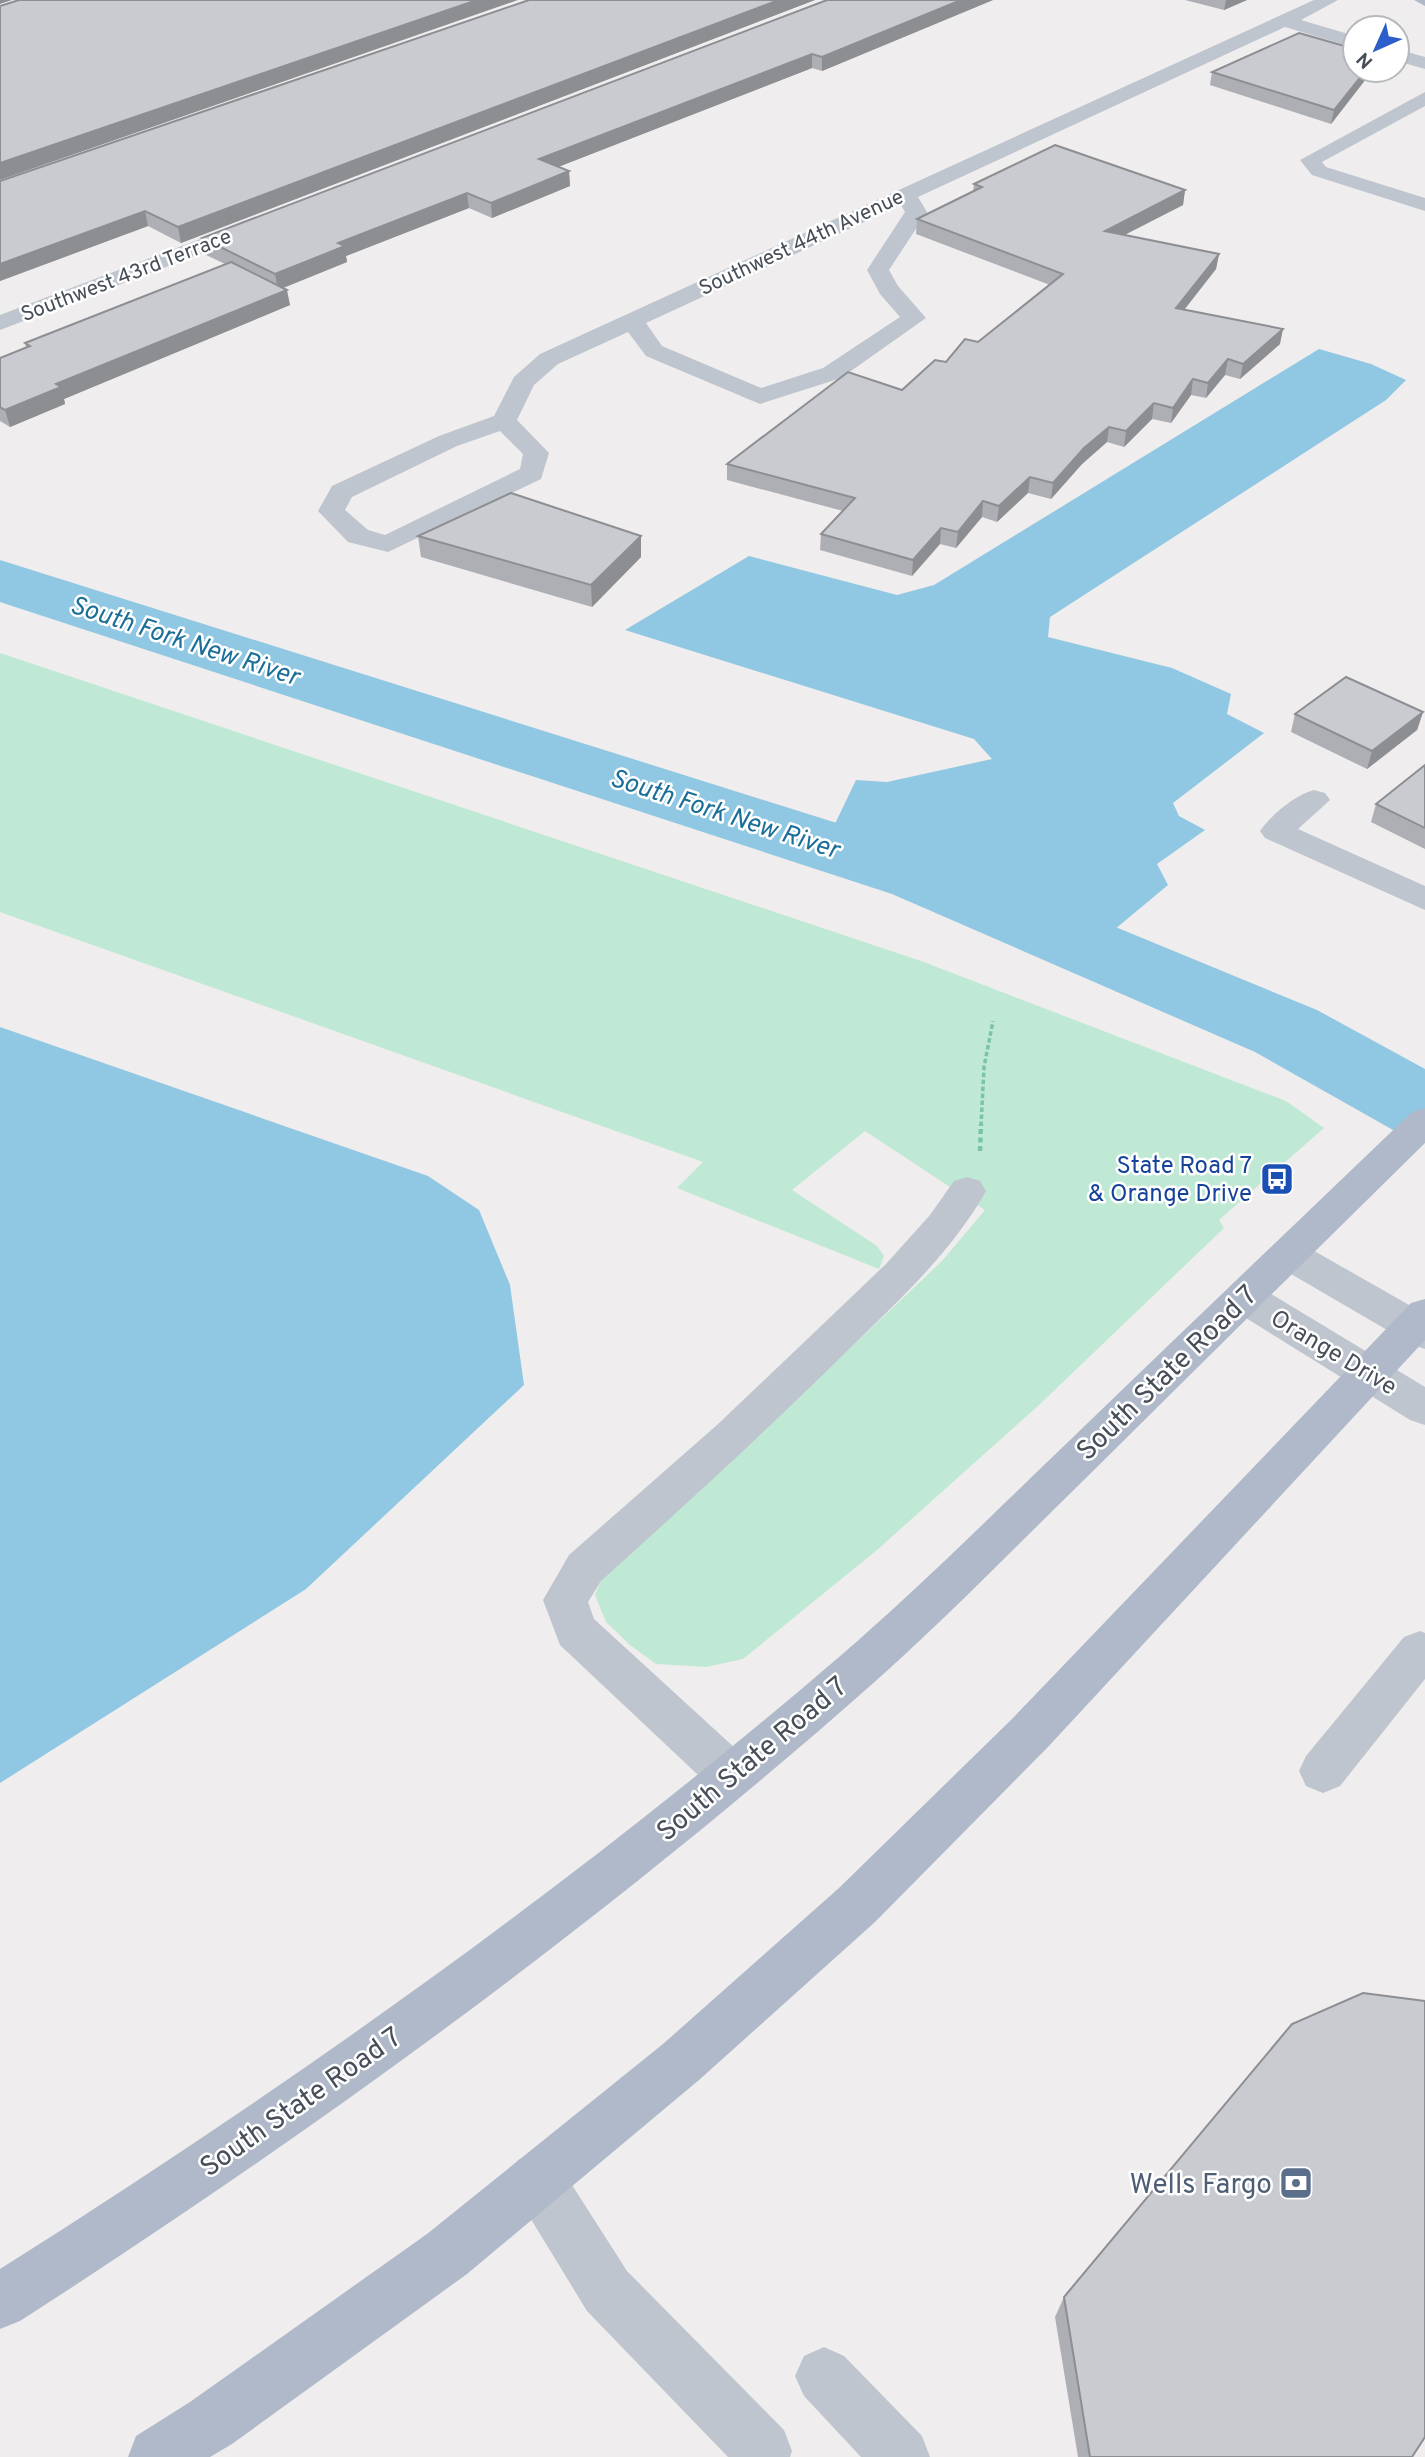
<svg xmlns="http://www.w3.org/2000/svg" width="1425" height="2457" font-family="Overpass,sans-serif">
<rect width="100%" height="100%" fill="#efeded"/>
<polygon fill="#bfe9d4" points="0,653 921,961 1286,1101 1324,1128 1219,1220 1224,1228 1039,1405 877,1550 743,1659 706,1667 656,1664 630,1645 606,1622 595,1595 606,1568 690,1496 863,1336 942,1261 985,1210 865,1131 792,1190 877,1246 884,1256 879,1269 677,1188 703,1162 0,912"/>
<g fill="#90c7e2">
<polygon points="1319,349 1371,364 1406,380 1386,400 1050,617 1048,637 1172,668 1231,694 1227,714 1264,733 1173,803 1179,816 1205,830 1157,864 1168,885 1091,949 920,876 834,826 856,780 887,782 992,759 974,739 625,630 749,556 897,595 934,585"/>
<polygon points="0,1027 428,1176 479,1210 510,1285 524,1385 306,1589 0,1783"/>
</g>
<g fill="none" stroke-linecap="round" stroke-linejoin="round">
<polygon fill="#90c7e2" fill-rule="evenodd" points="0,560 948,858 1317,1010 1425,1069 1425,1140 1393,1130 1255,1052 892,894 0,602"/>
<polyline stroke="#7bc3a8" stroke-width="3.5" stroke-dasharray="4.5 2.5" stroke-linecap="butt" points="981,1126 984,1067 993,1021"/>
<polyline stroke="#7bc3a8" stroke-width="4.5" stroke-dasharray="5 3.5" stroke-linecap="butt" points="980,1151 981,1124"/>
<g fill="#bfc5ce" fill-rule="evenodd">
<path d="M 1314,0 L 1338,0 L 1301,20 L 1355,36 L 1355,48 L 1285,27 L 918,197 L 927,212 L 889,270 L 898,286 L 926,318 L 841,378 L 760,404 L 646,356 L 628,332 L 558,364 L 534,385 L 517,420 L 549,453 L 541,479 L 388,552 L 348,542 L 318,511 L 332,486 L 439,436 L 494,416 L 514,377 L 540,354 ZM 901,205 L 905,212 L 867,270 L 880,294 L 900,317 L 823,368 L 761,388 L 662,346 L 646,323 ZM 500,431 L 523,454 L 520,469 L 385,535 L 368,530 L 345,510 L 352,497 L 457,446 Z"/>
<polygon points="1397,49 1425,57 1425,69 1397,61"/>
<polygon points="1425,92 1425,106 1322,162 1326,167 1425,198 1425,211 1312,175 1300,160"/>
<polygon points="253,219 264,226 261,231 0,330 0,315"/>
<path d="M 1314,790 L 1325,793 L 1330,800 L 1298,829 L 1425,886 L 1425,910 L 1265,838 L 1260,831 C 1271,815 1295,795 1314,790 Z"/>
<path d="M 967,1177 L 980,1181 L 986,1191 C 950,1255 895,1304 843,1355 C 764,1433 683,1507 601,1581 L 588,1602 L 594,1619 L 748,1760 L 755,1775 L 748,1790 L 731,1797 L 714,1790 L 560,1645 L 543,1600 L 569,1555 L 717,1425 L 886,1264 L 930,1215 L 954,1181 Z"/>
<polygon points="1288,1239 1302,1244 1425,1314 1425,1349 1411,1344 1274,1264 1269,1254 1274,1244"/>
<polygon points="1244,1282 1258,1286 1425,1387 1425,1425 1410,1420 1230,1308 1224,1297 1230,1286"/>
<polygon points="1420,1631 1425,1633 1425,1679 1340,1786 1323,1793 1306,1786 1299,1771 1306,1756 1404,1637"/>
<polygon points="537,2152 556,2160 627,2271 784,2430 792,2451 790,2457 728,2457 587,2311 518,2198 510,2179 518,2160"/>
<polygon points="824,2347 844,2356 922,2436 930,2457 861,2457 804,2396 795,2376 804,2356"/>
</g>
<g fill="#afb9c9" fill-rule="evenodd">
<polygon points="1414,0 1425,0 1425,6"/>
<path d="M 1425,1108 L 1425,1143 C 1313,1253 1201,1364 1090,1474 C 1017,1545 946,1619 870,1686 C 604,1921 318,2129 20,2321 L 0,2329 L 0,2269 C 293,2084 576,1883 839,1657 C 918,1589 992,1515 1067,1443 C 1182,1332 1297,1222 1412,1112 Z"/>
<polygon points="1425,1299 1425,1340 1047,1748 875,1922 699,2080 467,2274 232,2444 210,2457 128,2457 136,2436 190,2402 427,2234 663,2044 839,1888 1013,1718 1411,1303"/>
</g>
</g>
<g fill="#aeafb4">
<polygon points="529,0 815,0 181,243 148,226 0,281 0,181"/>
<polygon points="827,0 993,0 822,71 812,68 558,167 569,171 570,186 492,218 469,208 346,256 347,262 283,288 290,305 64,399 65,404 10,427 0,421 0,358 26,348 25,343 225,264 204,254 202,238"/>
<polygon points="1185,0 1247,0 1224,10"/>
<polygon points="1373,70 1331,124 1210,85 1212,72"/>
<polygon points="974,184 1185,190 1183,205 1124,235 1219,254 1216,269 1184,309 1280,344 1240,379 1225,375 1206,398 1191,395 1171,423 1152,419 1124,447 1107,442 1082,464 1051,499 1028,493 997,522 982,517 956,548 940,544 912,576 820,550 821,534 843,511 727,480 727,464 902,390 978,342 1050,285 916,234 917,219 973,191"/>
<polygon points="418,536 641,536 641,557 592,607 421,557"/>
<polygon points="1423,712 1417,730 1367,769 1291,732 1295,714"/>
<polygon points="1425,765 1425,849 1371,822 1376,804"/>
<polygon points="1064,2297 1412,2457 1078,2457 1055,2317"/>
</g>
<g fill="#8d8e92">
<polygon points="0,0 12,0 0,4"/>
<polygon points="477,0 518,0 0,180 0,163"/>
<polygon points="779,0 815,0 181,243 178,227"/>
<polygon points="961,0 993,0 822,71 822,57"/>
<polygon points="1226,0 1247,0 1224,10"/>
<polygon points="812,54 812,68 540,174 539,159"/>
<polygon points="1366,70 1373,70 1331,124 1334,110"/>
<polygon points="569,171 570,186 492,218 491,203"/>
<polygon points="1185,190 1183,205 1103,246 1105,231"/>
<polygon points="467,193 469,208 346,256 347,262 278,290 275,274 338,243"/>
<polygon points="145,211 148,226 0,281 0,264"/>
<polygon points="1219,254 1216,269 1174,323 1176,308"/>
<polygon points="287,290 290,305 64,399 65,404 10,427 5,410 56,384"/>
<polygon points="1283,329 1280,344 1240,379 1243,364"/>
<polygon points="1228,359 1225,375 1206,398 1208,383"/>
<polygon points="1193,379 1191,395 1171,423 1173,408"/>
<polygon points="1154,403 1152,419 1124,447 1126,431"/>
<polygon points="1109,427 1107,442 1082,464 1051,499 1053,483 1084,448"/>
<polygon points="1030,477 1028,493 997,522 999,506"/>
<polygon points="983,501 982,517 956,548 958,532"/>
<polygon points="941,528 940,544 912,576 913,560"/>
<polygon points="641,536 641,557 592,607 591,585"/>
<polygon points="1423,712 1417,730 1367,769 1372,751"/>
</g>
<g fill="#cacbd1" stroke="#8d8e92" stroke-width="2">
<polygon points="19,0 477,0 0,163 0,6"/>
<polygon points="529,0 779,0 178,227 145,211 0,264 0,181"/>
<polygon points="827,0 961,0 822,57 812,54 539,159 569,171 491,203 467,193 338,243 345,246 275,274 202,238"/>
<polygon points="1299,33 1355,49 1355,70 1366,70 1334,110 1212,72"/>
<polygon points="1055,145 1185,190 1105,231 1219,254 1176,308 1283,329 1243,364 1228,359 1208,383 1193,379 1173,408 1154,403 1126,431 1109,427 1084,448 1053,483 1030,477 999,506 983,501 958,532 941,528 913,560 821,534 855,498 727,464 848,372 902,390 935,360 946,362 965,339 978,342 1063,274 917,219 982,187 974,184"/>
<polygon points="231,262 287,290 56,384 61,387 5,410 0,407 0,358 30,346 25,343"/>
<polygon points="511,493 641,536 591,585 418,536"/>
<polygon points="1346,677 1423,712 1372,751 1295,714"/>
<polygon points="1425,765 1425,828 1376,804"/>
<polygon points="1363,1993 1425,2001 1425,2437 1412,2457 1090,2457 1064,2297 1292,2024"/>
</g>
<defs>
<symbol id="bus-square" viewBox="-11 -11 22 22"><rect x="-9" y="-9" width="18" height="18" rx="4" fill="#1a4fb4" stroke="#fff"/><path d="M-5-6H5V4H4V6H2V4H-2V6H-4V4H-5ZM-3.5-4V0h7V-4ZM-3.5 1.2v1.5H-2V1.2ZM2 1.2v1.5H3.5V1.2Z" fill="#fff"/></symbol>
<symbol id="bank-square" viewBox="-11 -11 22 22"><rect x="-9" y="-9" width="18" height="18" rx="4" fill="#5c6f8a" stroke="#fff"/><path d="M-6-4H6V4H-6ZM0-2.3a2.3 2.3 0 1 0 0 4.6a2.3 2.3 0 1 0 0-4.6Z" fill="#fff"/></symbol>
</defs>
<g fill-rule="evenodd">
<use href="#bus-square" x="1258" y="1160" width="38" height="38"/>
<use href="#bank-square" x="1277" y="2164" width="38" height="38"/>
</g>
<g text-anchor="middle" stroke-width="5" stroke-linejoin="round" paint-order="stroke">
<g font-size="21" fill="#474e58" stroke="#fff">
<text transform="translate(801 242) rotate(-25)" y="7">Southwest 44th Avenue</text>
<text transform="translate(126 275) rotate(-21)" y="7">Southwest 43rd Terrace</text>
</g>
<g font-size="24" fill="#164399" stroke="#fff" text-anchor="end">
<text x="1252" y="1173">State Road 7<tspan x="1252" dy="28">&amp; Orange Drive</tspan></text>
</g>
<g font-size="24" fill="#474e58" stroke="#fff">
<text transform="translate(1334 1352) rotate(31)" y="8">Orange Drive</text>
</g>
<g font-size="26" font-style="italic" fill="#1b6e97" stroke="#fff">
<text transform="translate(185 640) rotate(18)" y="9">South Fork New River</text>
<text transform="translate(725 813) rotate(18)" y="9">South Fork New River</text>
</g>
<g font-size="28" fill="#474e58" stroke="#fff">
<text transform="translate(1166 1372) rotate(-44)" y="10">South State Road 7</text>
<text transform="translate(751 1758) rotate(-40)" y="10">South State Road 7</text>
<text transform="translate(300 2101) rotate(-35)" y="10">South State Road 7</text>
</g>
<g font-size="28" fill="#4e5e75" stroke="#fff" text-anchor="end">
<text x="1272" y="2193">Wells Fargo</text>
</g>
</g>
<g transform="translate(1376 49) rotate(225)"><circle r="33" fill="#ffffff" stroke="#b5b8bc" stroke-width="2"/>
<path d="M0-5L12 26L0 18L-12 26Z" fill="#2b5ecb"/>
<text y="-10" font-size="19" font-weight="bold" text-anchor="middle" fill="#474e58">N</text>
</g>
</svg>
